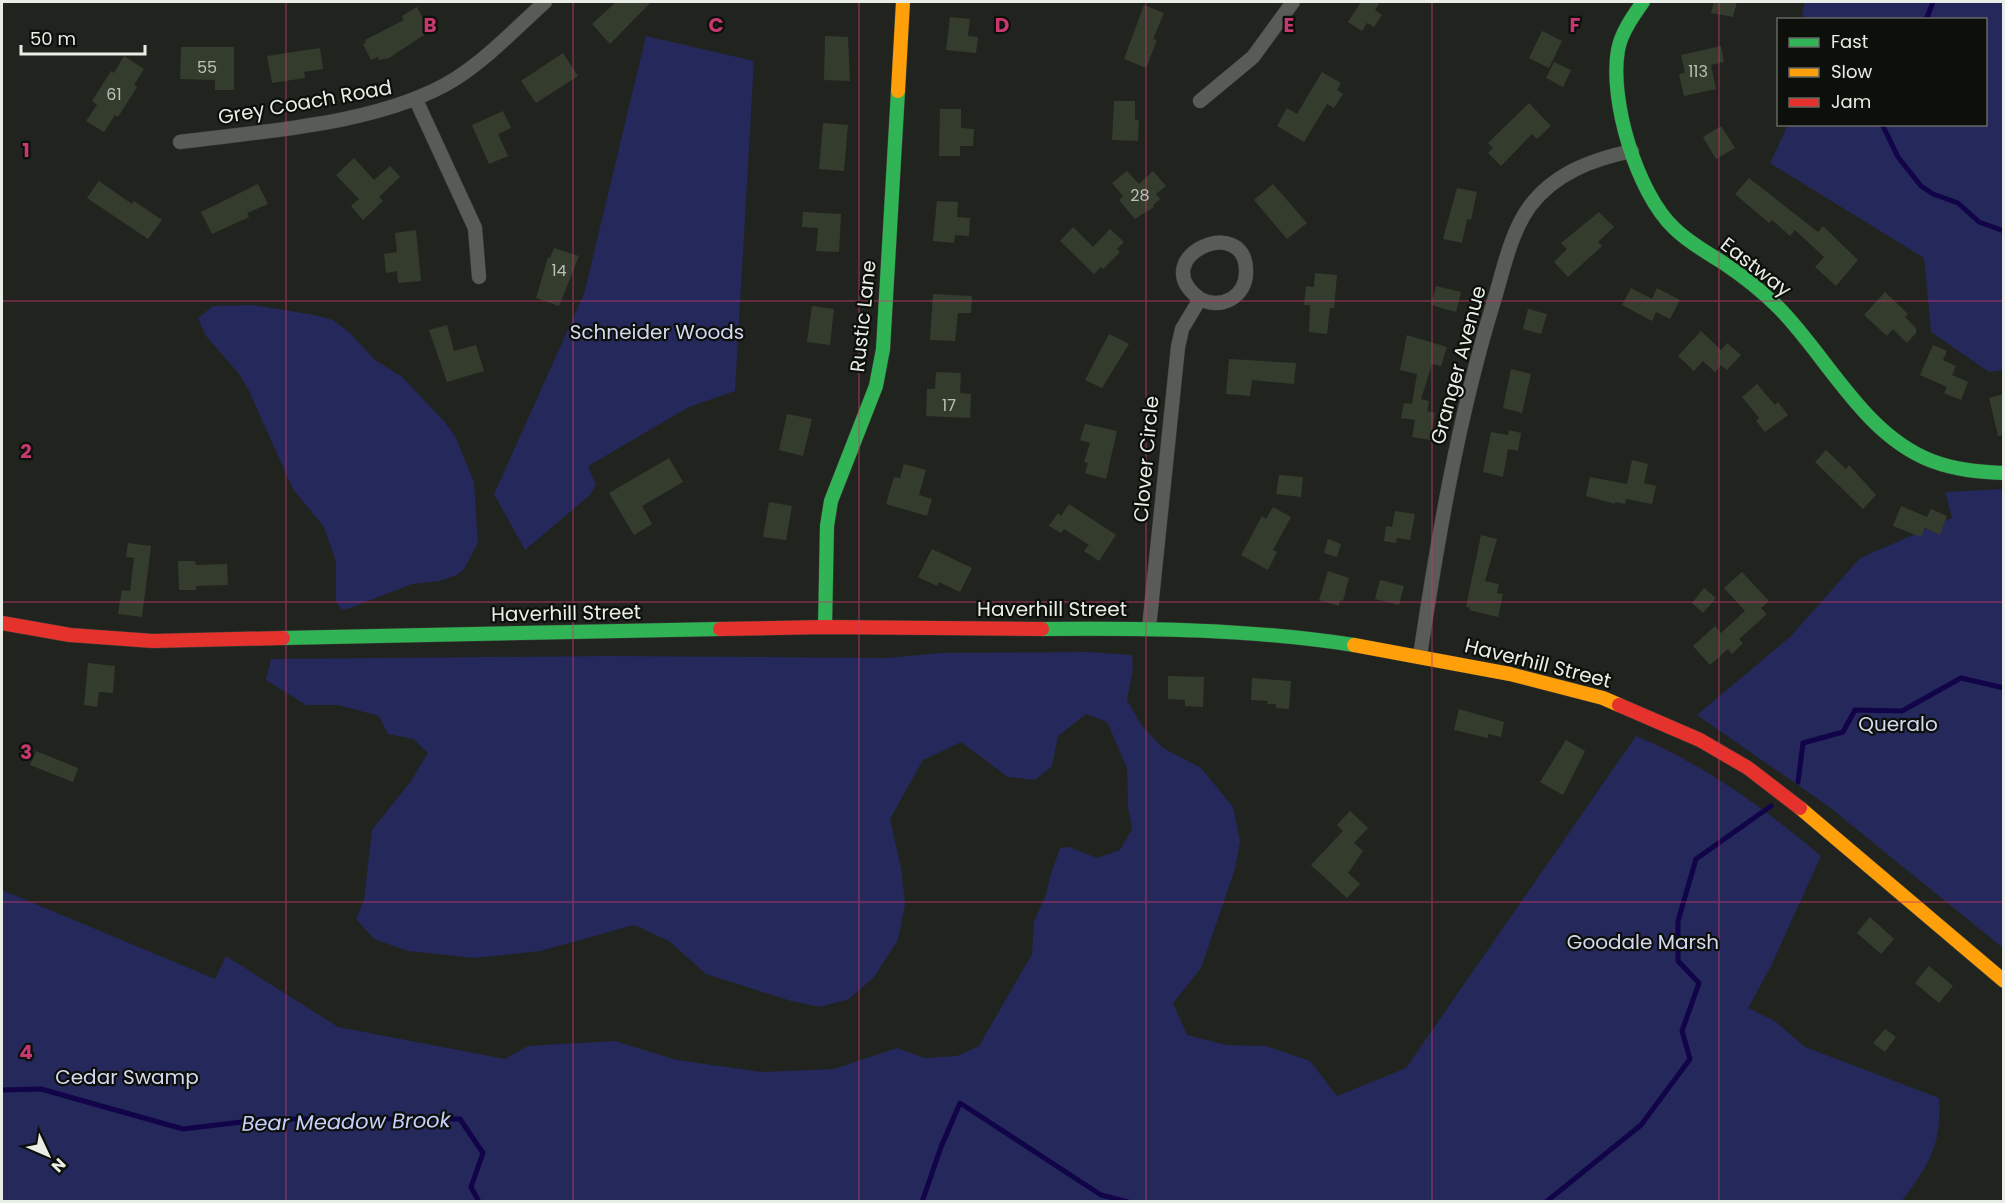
<svg xmlns="http://www.w3.org/2000/svg" width="2005" height="1203" font-family="Poppins,sans-serif">
<rect width="100%" height="100%" fill="#21241e"/>
<g fill="#24285b">
<polygon points="1805,2 2003,2 2003,370 1989,372 1931,332 1924,258 1770,163 1788,125 1986,124 1986,20 1809,19 1802,15"/>
<polygon points="646,36 754,61 735,391 689,407 588,466 596,485 590,495 525,550 494,494 584,294"/>
<polygon points="252,305 315,315 333,320 349,332 375,360 402,377 443,420 455,436 474,482 478,543 464,569 457,575 439,581 412,584 350,608 342,610 336,602 336,562 324,527 293,489 249,391 239,374 206,336 198,318 213,306"/>
<polygon points="2003,489 2003,948 1828,806 1697,715 1791,636 1860,558 1952,518 1945,492"/>
<path d="M 1087,652 L 1132,655 L 1133,668 L 1127,700 L 1142,726 L 1163,748 L 1201,768 L 1233,807 L 1240,841 L 1235,869 L 1201,968 L 1173,1003 L 1187,1035 L 1227,1045 L 1266,1046 L 1310,1061 L 1337,1096 L 1406,1068 L 1636,736 C 1705,765 1764,808 1821,856 L 1771,966 L 1748,1008 L 1776,1022 L 1805,1047 L 1939,1098 C 1942,1146 1929,1164 1901,1202 L 2,1201 L 2,890 L 215,979 L 226,956 L 338,1027 L 505,1059 L 528,1046 L 615,1041 L 677,1060 L 762,1072 L 834,1069 L 897,1048 L 924,1058 L 957,1056 L 979,1046 L 1032,954 L 1034,921 L 1046,895 L 1050,876 L 1060,848 L 1069,847 L 1097,858 L 1120,850 L 1132,829 L 1128,807 L 1127,768 L 1107,722 L 1086,714 L 1058,736 L 1052,766 L 1035,780 L 1008,777 L 961,742 L 923,760 L 890,819 L 901,868 L 905,904 L 898,940 L 874,977 L 849,999 L 820,1007 L 791,1001 L 706,974 L 669,941 L 634,925 L 540,951 L 475,958 L 408,951 L 374,939 L 356,919 L 364,900 L 372,830 L 411,781 L 428,753 L 413,739 L 388,734 L 379,716 L 338,705 L 306,705 L 266,680 L 271,659 L 608,656 L 887,658 L 940,653 Z"/>
</g>
<g fill="none" stroke-linecap="round" stroke-linejoin="round">
<g stroke="#110448" stroke-width="5">
<polyline points="1926,20 1933,2"/>
<polyline points="1882,124 1898,157 1921,186 1933,194 1958,203 1979,222 2004,231"/>
<polyline points="1798,782 1803,743 1843,732 1855,710 1902,711 1961,678 2004,688"/>
<polyline points="2,1090 41,1089 183,1129 266,1119 460,1119 483,1153 471,1187 479,1202"/>
<polyline points="922,1202 941,1147 960,1103 1101,1195 1128,1202"/>
<polyline points="1546,1202 1641,1125 1690,1059 1682,1031 1699,983 1678,961 1678,921 1696,859 1771,806"/>
</g>
</g>
<g fill="#343c2e">
<polygon points="616,2 651,2 610,44 592,24"/>
<polygon points="1361,2 1380,2 1375,10 1382,15 1374,27 1367,23 1362,31 1348,22"/>
<polygon points="1714,2 1737,2 1733,17 1711,13"/>
<polygon points="1144,5 1164,13 1153,39 1157,40 1146,68 1124,59"/>
<polygon points="417,7 430,31 389,58 379,60 378,57 371,60 363,44 366,42 365,40 404,20 402,16"/>
<polygon points="950,17 970,19 968,36 978,37 976,53 946,50"/>
<polygon points="1542,31 1562,41 1549,68 1529,58"/>
<polygon points="825,36 848,37 850,81 824,80"/>
<polygon points="1721,46 1724,62 1711,65 1716,89 1684,96 1679,74 1685,73 1681,55"/>
<polygon points="181,47 234,47 234,90 215,90 215,80 180,79"/>
<polygon points="320,48 323,69 304,72 305,78 272,83 267,56"/>
<polygon points="563,53 578,76 536,103 521,81"/>
<polygon points="124,56 144,69 134,85 137,87 118,117 115,115 104,132 86,121 97,105 92,101 111,71 114,73"/>
<polygon points="1554,62 1571,70 1563,87 1546,78"/>
<polygon points="1322,72 1341,83 1337,90 1343,94 1334,108 1327,104 1304,142 1277,126 1287,108 1297,114"/>
<polygon points="1114,101 1135,101 1135,120 1139,120 1138,141 1112,140"/>
<polygon points="1529,103 1551,126 1537,139 1532,134 1501,166 1488,153 1493,148 1488,143"/>
<polygon points="940,109 961,109 961,128 974,129 973,146 960,146 960,156 939,156"/>
<polygon points="503,111 511,128 498,134 508,156 489,164 472,125"/>
<polygon points="823,123 848,125 844,171 819,169"/>
<polygon points="1721,126 1735,148 1716,159 1703,137"/>
<polygon points="354,158 374,180 390,166 400,177 379,197 383,201 363,220 351,206 359,199 336,175"/>
<polygon points="1127,171 1139,184 1153,171 1166,186 1156,194 1160,199 1153,205 1154,207 1135,219 1119,200 1123,196 1112,183"/>
<polygon points="1749,178 1818,232 1823,226 1858,260 1836,286 1815,267 1824,257 1795,230 1790,236 1772,220 1769,223 1735,194"/>
<polygon points="99,181 132,204 134,201 162,220 148,239 87,198"/>
<polygon points="258,184 268,204 247,213 249,217 212,234 201,212"/>
<polygon points="1273,184 1307,223 1287,239 1254,200"/>
<polygon points="1457,188 1477,192 1471,220 1467,219 1462,243 1443,239"/>
<polygon points="937,201 958,202 957,217 970,218 969,236 955,235 954,243 933,241"/>
<polygon points="803,212 841,214 839,252 816,251 818,228 802,227"/>
<polygon points="1599,212 1614,227 1598,242 1602,246 1568,277 1554,262 1567,249 1561,243"/>
<polygon points="1073,227 1093,247 1110,229 1124,242 1117,249 1120,252 1103,269 1101,267 1094,274 1060,241"/>
<polygon points="416,230 421,281 398,283 397,271 386,273 384,254 397,252 395,233"/>
<polygon points="554,248 579,256 559,306 536,298 548,257 550,258"/>
<polygon points="1315,273 1337,275 1334,308 1330,308 1327,334 1309,332 1310,305 1304,305 1306,286 1314,287"/>
<polygon points="1436,286 1461,292 1456,312 1431,305"/>
<polygon points="1631,288 1652,299 1657,288 1680,300 1670,319 1656,312 1652,321 1622,305"/>
<polygon points="1885,292 1908,314 1905,317 1916,328 1916,333 1907,343 1893,329 1887,336 1864,315"/>
<polygon points="933,294 972,296 971,313 958,313 955,341 930,340"/>
<polygon points="812,306 834,309 830,345 807,342"/>
<polygon points="1528,309 1547,314 1541,334 1523,329"/>
<polygon points="447,325 454,351 476,345 484,371 447,382 429,330"/>
<polygon points="1701,331 1721,350 1727,343 1741,355 1727,370 1721,365 1715,372 1703,361 1694,371 1678,356"/>
<polygon points="1109,334 1129,344 1102,388 1085,380"/>
<polygon points="1407,335 1447,347 1441,366 1432,364 1421,399 1429,401 1427,411 1435,413 1430,440 1412,437 1415,420 1401,418 1404,403 1412,404 1417,374 1400,370"/>
<polygon points="1933,345 1947,351 1943,360 1956,366 1952,375 1968,382 1961,400 1944,393 1947,387 1920,375"/>
<polygon points="1229,359 1296,363 1294,384 1252,380 1250,396 1226,394"/>
<polygon points="1511,369 1531,374 1522,413 1503,408"/>
<polygon points="936,372 961,373 960,393 971,394 970,418 926,416 927,389 935,389"/>
<polygon points="1757,384 1775,405 1778,402 1788,415 1765,432 1756,421 1759,418 1742,397"/>
<polygon points="2004,394 2004,435 1998,436 1989,398"/>
<polygon points="787,414 812,419 803,456 779,450"/>
<polygon points="1085,424 1117,431 1106,479 1085,473 1088,463 1084,462 1090,443 1080,440"/>
<polygon points="1509,430 1521,433 1518,451 1508,449 1503,477 1483,472 1491,432 1508,435"/>
<polygon points="1826,450 1846,469 1849,465 1876,495 1863,509 1815,462"/>
<polygon points="669,458 683,482 642,506 652,524 634,535 609,493"/>
<polygon points="1632,460 1648,464 1644,483 1656,486 1652,504 1626,499 1625,504 1615,502 1615,504 1586,496 1590,477 1627,484"/>
<polygon points="904,464 926,470 919,495 932,499 927,516 886,504 894,477 900,478"/>
<polygon points="1279,475 1303,477 1301,497 1276,494"/>
<polygon points="769,502 792,506 786,540 763,537"/>
<polygon points="1069,504 1116,535 1099,561 1084,551 1089,545 1064,529 1061,533 1049,526 1058,513 1061,516"/>
<polygon points="1901,506 1927,517 1931,509 1947,516 1940,535 1925,528 1921,537 1893,526"/>
<polygon points="1273,507 1291,517 1273,550 1277,552 1268,570 1241,555 1262,516 1266,519"/>
<polygon points="1395,511 1415,514 1410,540 1397,538 1396,543 1384,541 1386,526 1392,527"/>
<polygon points="1481,535 1497,539 1485,581 1499,584 1497,593 1503,594 1498,617 1469,610 1470,608 1466,607"/>
<polygon points="1328,539 1341,544 1337,557 1324,553"/>
<polygon points="128,543 151,546 142,617 118,614 122,590 130,591 134,558 126,557"/>
<polygon points="932,549 972,568 960,592 939,582 937,586 918,577"/>
<polygon points="178,561 195,561 196,565 227,564 228,585 196,586 196,590 179,590"/>
<polygon points="1328,571 1349,578 1343,601 1340,600 1339,606 1319,600"/>
<polygon points="1742,572 1769,601 1761,608 1767,614 1739,639 1743,643 1732,654 1728,649 1710,665 1693,646 1715,626 1721,633 1745,611 1724,588"/>
<polygon points="1380,580 1404,586 1399,605 1375,599"/>
<polygon points="1704,588 1716,598 1703,613 1692,603"/>
<polygon points="88,663 115,666 113,693 99,692 97,707 84,705"/>
<polygon points="1168,676 1204,677 1203,707 1185,706 1185,700 1168,699"/>
<polygon points="1252,678 1291,681 1289,709 1276,708 1276,704 1267,704 1268,701 1251,700"/>
<polygon points="1459,709 1504,722 1501,737 1488,734 1488,738 1454,730"/>
<polygon points="1566,740 1585,751 1563,795 1540,782"/>
<polygon points="36,751 78,768 73,782 30,765"/>
<polygon points="1350,811 1368,828 1354,843 1363,851 1348,873 1360,884 1347,898 1311,865 1343,831 1337,825"/>
<polygon points="1870,917 1894,939 1881,954 1857,933"/>
<polygon points="1929,966 1953,986 1939,1003 1915,983"/>
<polygon points="1885,1029 1896,1037 1885,1052 1873,1043"/>
</g>
<g fill="none" stroke-linecap="round" stroke-linejoin="round">
<defs>
<g id="street">
<polyline points="416,100 475,228 479,277"/>
<polyline points="1200,101 1253,57 1293,2"/>
<path d="M 180,142 C 264,131 383,124 455,79 C 488,58 516,28 545,2"/>
<path d="M 1149,628 L 1178,347 L 1182,329 L 1200,299 C 1210,304 1220,305 1231,299 C 1240,294 1246,284 1246,273 C 1248,211 1143,257 1200,299"/>
<path d="M 1420,656 C 1438,537 1458,419 1493,304 C 1503,272 1510,233 1530,206 C 1555,173 1593,159 1632,151"/>
</g>
<g id="fast">
<path d="M 1643,2 C 1633,16 1621,33 1618,50 C 1609,100 1637,193 1674,228 C 1688,242 1706,252 1722,262 C 1743,276 1762,291 1779,308 C 1828,358 1864,435 1932,461 C 1956,470 1979,472 2004,473"/>
<polyline points="825,627 827,526 831,501 876,386 883,349 898,91"/>
<path d="M 1042,629 C 1146,628 1251,629 1354,645"/>
<polyline points="283,638 720,629"/>
</g>
<g id="slow">
<polyline points="898,91 903,2"/>
<polyline points="1354,645 1510,674 1603,698 1619,705"/>
<polyline points="1800,808 2004,981"/>
</g>
<g id="jam">
<polyline points="2,623 70,635 153,641 283,638"/>
<polyline points="720,629 825,627 1042,629"/>
<polyline points="1619,705 1700,740 1748,768 1800,808"/>
</g>
</defs>
<use href="#street" stroke="#3b3e38" stroke-width="15"/>
<use href="#fast" stroke="#3b3e38" stroke-width="15"/>
<use href="#slow" stroke="#3b3e38" stroke-width="15"/>
<use href="#jam" stroke="#3b3e38" stroke-width="15"/>
<use href="#street" stroke="#595b57" stroke-width="14"/>
<use href="#fast" stroke="#30b455" stroke-width="14"/>
<use href="#slow" stroke="#ff9f0a" stroke-width="14"/>
<use href="#jam" stroke="#e5322d" stroke-width="14"/>
</g>
<path fill="none" stroke="#c83870" stroke-width="1.5" stroke-opacity="0.55" d="M 286,2 L 286,1202M 573,2 L 573,1202M 859,2 L 859,1202M 1146,2 L 1146,1202M 1432,2 L 1432,1202M 1719,2 L 1719,1202M 2,301 L 2004,301M 2,602 L 2004,602M 2,902 L 2004,902"/>
<g text-anchor="middle" stroke-width="4.5" stroke-linejoin="round" paint-order="stroke">
<g font-size="16" fill="#bbc1b7">
<text x="207" y="73">55</text>
<text x="1698" y="77">113</text>
<text x="114" y="100">61</text>
<text x="1140" y="201">28</text>
<text x="559" y="276">14</text>
<text x="949" y="411">17</text>
</g>
<g font-size="20" fill="#e8ede5" stroke="#0c0f0a">
<text transform="translate(305 102) rotate(-10)" y="7">Grey Coach Road</text>
<text transform="translate(1756 267) rotate(38)" y="7">Eastway</text>
<text transform="translate(863 316) rotate(-84)" y="7">Rustic Lane</text>
<text transform="translate(1458 365) rotate(-75)" y="7">Granger Avenue</text>
<text transform="translate(1146 459) rotate(-85)" y="7">Clover Circle</text>
<text x="1052" y="616">Haverhill Street</text>
<text transform="translate(566 613) rotate(-1)" y="7">Haverhill Street</text>
<text transform="translate(1538 663) rotate(14)" y="7">Haverhill Street</text>
</g>
<g font-size="20" fill="#d4d9ef" stroke="#0c0f0a">
<text x="657" y="339">Schneider Woods</text>
<text x="1898" y="731">Queralo</text>
<text x="1643" y="949">Goodale Marsh</text>
<text x="127" y="1084">Cedar Swamp</text>
</g>
<g font-size="21" font-style="italic" fill="#c6cffb" stroke="#0c0f0a">
<text transform="translate(346 1122) rotate(-1)" y="7">Bear Meadow Brook</text>
</g>
</g>
<g font-size="20" text-anchor="middle" font-weight="bold" fill="#c83870" stroke="#0c0f0a" stroke-width="4.5" stroke-linejoin="round" paint-order="stroke">
<text x="430" y="32">B</text>
<text x="716" y="32">C</text>
<text x="1002" y="32">D</text>
<text x="1289" y="32">E</text>
<text x="1575" y="32">F</text>
<text x="26" y="157">1</text>
<text x="26" y="458">2</text>
<text x="26" y="759">3</text>
<text x="26" y="1059">4</text>
</g>
<rect width="2005" height="1203" fill="none" stroke="#e8ede5" stroke-width="6"/>
<rect x="1777" y="18" width="210" height="108" fill="#0c0f0a" stroke="#646862" stroke-width="1.5"/>
<rect x="1789" y="38" width="30" height="9" fill="#30b455" stroke="#646862" stroke-width="1.5"/>
<text x="1831" y="48" font-size="18" fill="#e8ede5">Fast</text>
<rect x="1789" y="68" width="30" height="9" fill="#ff9f0a" stroke="#646862" stroke-width="1.5"/>
<text x="1831" y="78" font-size="18" fill="#e8ede5">Slow</text>
<rect x="1789" y="98" width="30" height="9" fill="#e5322d" stroke="#646862" stroke-width="1.5"/>
<text x="1831" y="108" font-size="18" fill="#e8ede5">Jam</text>
<g transform="translate(48 1155) rotate(134)" stroke="#0c0f0a" stroke-width="4.5" paint-order="stroke">
<path d="M0-4.5L10 22L0 15L-10 22Z" fill="#e8ede5"/>
<text y="-9" font-size="16" font-weight="bold" text-anchor="middle" fill="#e8ede5">N</text>
</g>
<path d="M21 45v9h124v-9" fill="none" stroke="#e8ede5" stroke-width="3"/>
<text x="30" y="45" font-size="18" fill="#e8ede5" stroke="#0c0f0a" stroke-width="4.5" paint-order="stroke">50 m</text>
</svg>
